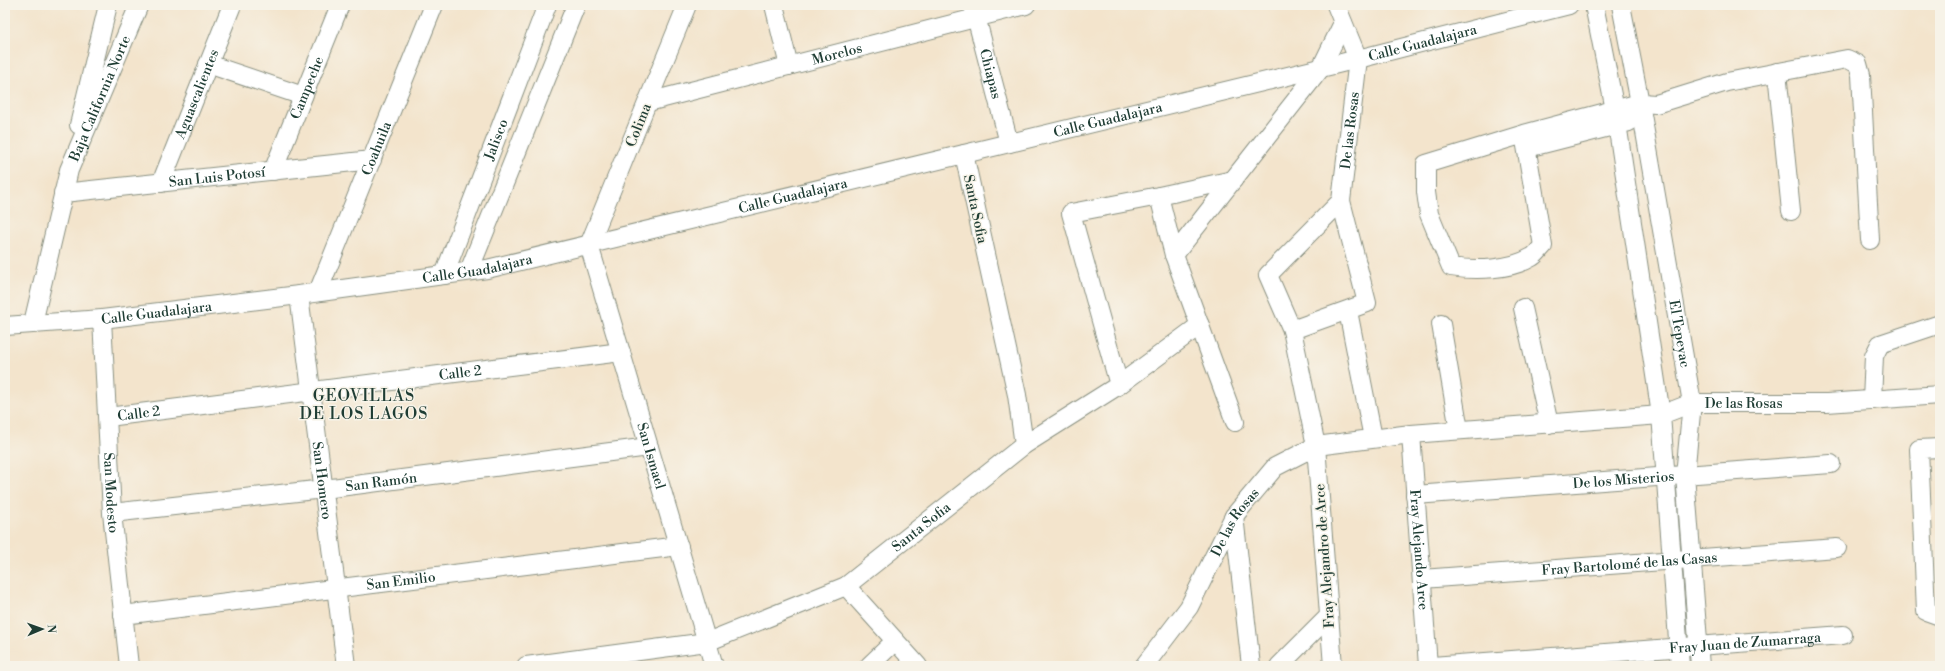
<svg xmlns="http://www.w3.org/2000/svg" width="1945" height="671" font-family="'Libre Bodoni',serif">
<rect width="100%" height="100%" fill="#f7f3e8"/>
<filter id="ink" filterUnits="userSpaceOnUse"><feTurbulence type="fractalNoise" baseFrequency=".025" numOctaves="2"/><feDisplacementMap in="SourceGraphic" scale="8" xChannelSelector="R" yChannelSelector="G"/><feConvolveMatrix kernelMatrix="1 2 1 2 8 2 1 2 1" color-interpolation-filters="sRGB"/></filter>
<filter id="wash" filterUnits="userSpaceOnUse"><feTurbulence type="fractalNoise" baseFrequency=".012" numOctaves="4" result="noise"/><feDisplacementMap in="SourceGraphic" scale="16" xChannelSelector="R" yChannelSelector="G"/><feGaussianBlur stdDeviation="0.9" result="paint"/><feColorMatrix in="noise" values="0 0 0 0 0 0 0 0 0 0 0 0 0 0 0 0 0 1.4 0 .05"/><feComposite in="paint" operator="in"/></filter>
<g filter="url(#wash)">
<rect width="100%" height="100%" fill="#f3e4cc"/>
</g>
<g filter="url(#ink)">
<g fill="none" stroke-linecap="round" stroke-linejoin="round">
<defs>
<g id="minor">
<path id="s1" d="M 687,5 L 589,245 L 714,666"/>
<polyline points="774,5 789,66"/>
<path id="s2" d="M 973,5 L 1009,143"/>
<polyline points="1594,5 1615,110 1661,415 1680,666"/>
<path id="s3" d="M 1621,5 L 1640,103 L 1692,403 L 1685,475 L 1700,666"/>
<polyline points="208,64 303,96"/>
<polyline points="1777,72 1791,211"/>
<path id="s4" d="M 648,102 L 1026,5"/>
<polyline points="79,125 108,5"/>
<path d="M 1524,134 L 1543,246 C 1539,250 1536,255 1532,257 C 1511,270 1475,271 1451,267 L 1429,214 L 1426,192 L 1426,164 L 1524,134 L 1640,103 L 1656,104 L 1727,82 L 1847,59 L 1858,64 L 1861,75 L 1870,240"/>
<polyline points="1527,148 1629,122"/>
<path id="s5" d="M 273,171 L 340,5"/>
<path id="s6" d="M 161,183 L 232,5"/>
<path id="s7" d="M 63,193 L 372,160"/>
<polyline points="1159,196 1233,180"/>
<polyline points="1174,255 1235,422"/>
<polyline points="469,271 576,5"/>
<path id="s8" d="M 444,275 L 547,5"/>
<path id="s9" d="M 318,292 L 434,5"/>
<path id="s10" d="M 299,295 L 346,666"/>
<polyline points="1523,308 1549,424"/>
<polyline points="1348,311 1373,438"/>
<path id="s11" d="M 102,319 L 112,513 L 129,666"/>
<path id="s12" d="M 33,323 L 69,170 L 139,5"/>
<polyline points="1441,324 1459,430"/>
<path id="s13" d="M 5,326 L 102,319 L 299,295 L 487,269 L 1358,59 L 1569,5"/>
<path id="s14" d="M 1292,330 L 1367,303 L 1341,201 L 1358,59 L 1336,5"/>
<polyline points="1119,385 1200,325"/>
<polyline points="1872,400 1874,356 1880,344 1940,324"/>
<path id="s15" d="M 108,417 L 621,352"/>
<path id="s16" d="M 1411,434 L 1428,666"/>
<polyline points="1024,445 1119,385 1071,213 1159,196 1174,255 1321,68 1343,23"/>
<polyline points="1940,448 1919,449 1926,611 1940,616"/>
<path id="s17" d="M 1415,495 L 1831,464"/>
<path id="s18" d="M 112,513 L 324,489 L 649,447"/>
<polyline points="1234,516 1251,666"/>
<path id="s19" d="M 1422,579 L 1837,548"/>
<polyline points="846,586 918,666"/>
<path id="s20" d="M 123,615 L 679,546"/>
<path id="s21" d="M 526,666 L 707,642 L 846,586 L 1024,445 L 1017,395 L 964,154"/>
<polyline points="869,666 895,641"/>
<path id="s22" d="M 1144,666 L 1189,607 L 1234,516 L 1275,467 L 1316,446 L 1411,434 L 1661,415 L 1692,403 L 1827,403 L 1940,395"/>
<polyline points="1279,666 1329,616"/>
<polyline points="1333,666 1316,446 1292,330 1268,275 1341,201"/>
<path id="s23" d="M 1432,666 L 1843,635"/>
</g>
</defs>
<use href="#minor" stroke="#899080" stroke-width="20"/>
<use href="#minor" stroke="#fff" stroke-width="18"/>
</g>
</g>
<g text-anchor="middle" stroke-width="3" stroke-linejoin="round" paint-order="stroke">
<g font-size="14" fill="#1f3d34" stroke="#f7f3e8">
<text dy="5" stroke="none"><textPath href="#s13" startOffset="1448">Calle Guadalajara</textPath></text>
<text dy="5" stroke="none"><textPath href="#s4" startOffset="195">Morelos</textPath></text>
<text dy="5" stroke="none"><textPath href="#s2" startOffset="71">Chiapas</textPath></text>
<text dy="5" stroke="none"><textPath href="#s5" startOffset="90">Campeche</textPath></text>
<text dy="5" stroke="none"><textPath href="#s6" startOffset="96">Aguascalientes</textPath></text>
<text dy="5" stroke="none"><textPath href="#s12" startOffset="235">Baja California Norte</textPath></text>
<text dy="5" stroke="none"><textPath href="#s13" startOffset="1124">Calle Guadalajara</textPath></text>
<text transform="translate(638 125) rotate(-68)" y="5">Colima</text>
<text dy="5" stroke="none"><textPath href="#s14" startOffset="256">De las Rosas</textPath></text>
<text dy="5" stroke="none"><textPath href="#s8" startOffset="145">Jalisco</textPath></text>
<text dy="5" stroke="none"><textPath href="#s9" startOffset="155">Coahuila</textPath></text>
<text dy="5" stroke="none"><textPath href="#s7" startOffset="155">San Luis Potosí</textPath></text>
<text dy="5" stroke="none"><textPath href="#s13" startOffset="800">Calle Guadalajara</textPath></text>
<text transform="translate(976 209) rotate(78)" y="5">Santa Sofia</text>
<text dy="5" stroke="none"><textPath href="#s13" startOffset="476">Calle Guadalajara</textPath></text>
<text dy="5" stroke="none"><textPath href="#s13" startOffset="152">Calle Guadalajara</textPath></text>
<text dy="5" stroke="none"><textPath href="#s3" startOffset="334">El Tepeyac</textPath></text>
<text dy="5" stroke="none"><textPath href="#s15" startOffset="355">Calle 2</textPath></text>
<text dy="5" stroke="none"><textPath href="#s22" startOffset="717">De las Rosas</textPath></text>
<text dy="5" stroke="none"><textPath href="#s15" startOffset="31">Calle 2</textPath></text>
<text dy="5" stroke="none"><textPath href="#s1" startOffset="479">San Ismael</textPath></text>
<text dy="5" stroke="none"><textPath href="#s10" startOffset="187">San Homero</textPath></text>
<text dy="5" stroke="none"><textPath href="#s17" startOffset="209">De los Misterios</textPath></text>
<text dy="5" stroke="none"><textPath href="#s18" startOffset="271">San Ramón</textPath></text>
<text dy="5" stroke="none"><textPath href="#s11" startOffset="174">San Modesto</textPath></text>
<text dy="5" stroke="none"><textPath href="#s22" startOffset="171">De las Rosas</textPath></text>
<text dy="5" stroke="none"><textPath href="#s21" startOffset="428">Santa Sofia</textPath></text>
<text dy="5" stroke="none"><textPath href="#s16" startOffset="116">Fray Alejando Arce</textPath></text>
<text transform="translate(1324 556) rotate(-94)" y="5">Fray Alejandro de Arce</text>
<text dy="5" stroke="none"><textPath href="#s19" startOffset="208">Fray Bartolomé de las Casas</textPath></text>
<text dy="5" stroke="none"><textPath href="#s20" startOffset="280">San Emilio</textPath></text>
<text dy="5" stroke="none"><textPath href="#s23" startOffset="314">Fray Juan de Zumarraga</textPath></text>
</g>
<g font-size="16" letter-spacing="1" fill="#1f3d34" stroke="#f7f3e8">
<text x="364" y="401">GEOVILLAS<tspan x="364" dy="18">DE LOS LAGOS</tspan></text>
</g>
</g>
<rect width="1945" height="671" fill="none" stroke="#f7f3e8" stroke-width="20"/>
<g transform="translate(42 629) rotate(88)" stroke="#f7f3e8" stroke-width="3" paint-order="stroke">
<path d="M0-3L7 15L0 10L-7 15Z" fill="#1f3d34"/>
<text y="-6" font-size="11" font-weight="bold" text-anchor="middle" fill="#1f3d34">N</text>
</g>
</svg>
